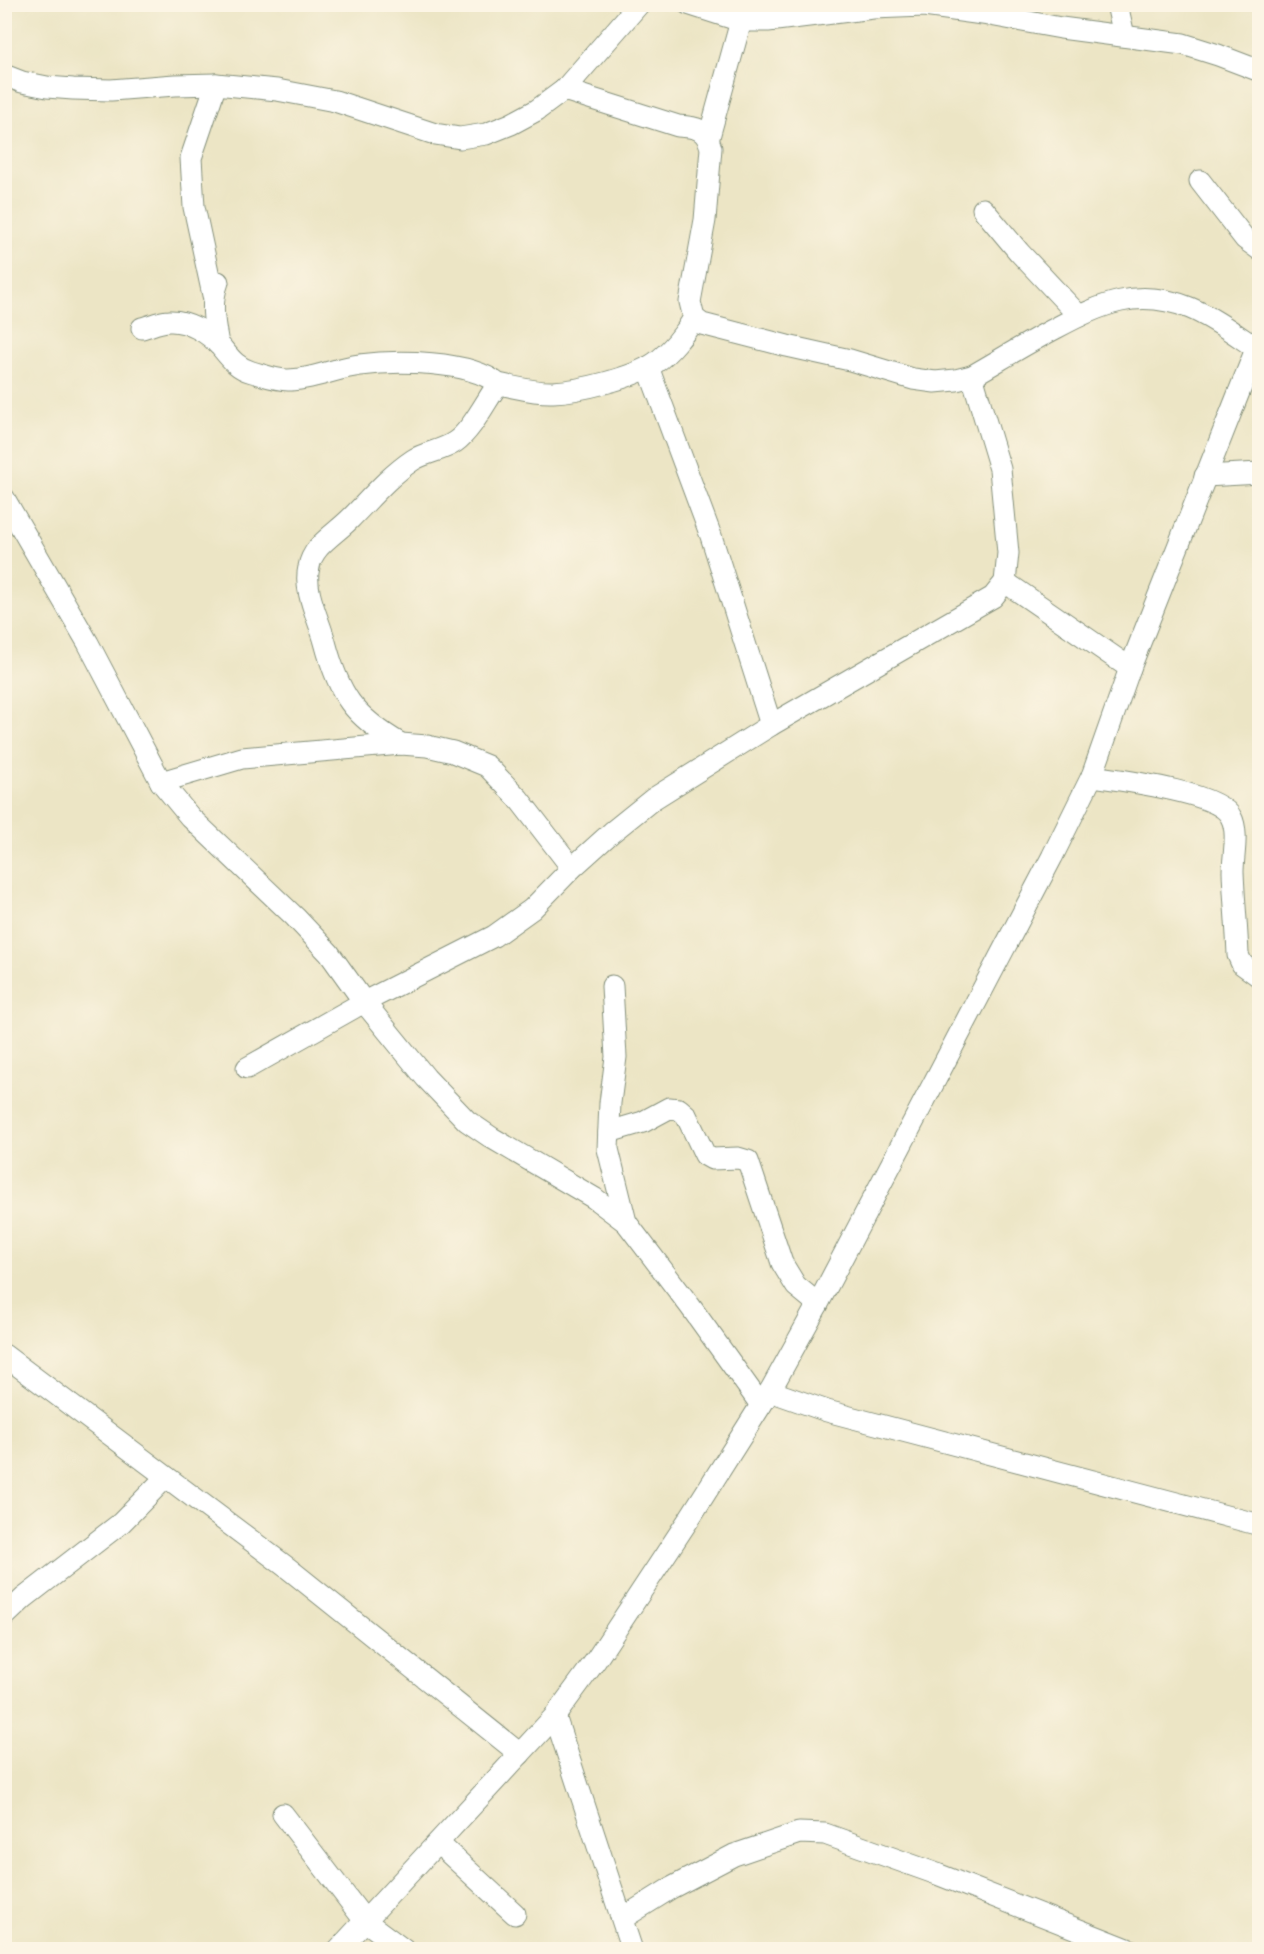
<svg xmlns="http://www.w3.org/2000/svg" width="1264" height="1954" font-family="'IM FELL Double Pica',serif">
<rect width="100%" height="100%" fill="#fcf5e5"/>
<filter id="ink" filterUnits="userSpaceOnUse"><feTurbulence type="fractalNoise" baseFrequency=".0167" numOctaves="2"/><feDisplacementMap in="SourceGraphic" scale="12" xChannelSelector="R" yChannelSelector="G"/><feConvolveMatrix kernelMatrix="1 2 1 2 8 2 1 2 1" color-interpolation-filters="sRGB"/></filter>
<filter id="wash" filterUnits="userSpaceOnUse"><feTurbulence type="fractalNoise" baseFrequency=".008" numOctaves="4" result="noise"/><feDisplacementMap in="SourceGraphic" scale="24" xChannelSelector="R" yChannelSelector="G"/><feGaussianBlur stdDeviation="1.35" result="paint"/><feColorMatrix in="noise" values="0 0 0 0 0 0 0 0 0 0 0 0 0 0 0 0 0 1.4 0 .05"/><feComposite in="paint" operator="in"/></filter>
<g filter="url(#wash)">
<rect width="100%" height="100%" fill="#ece5c5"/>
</g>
<g filter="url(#ink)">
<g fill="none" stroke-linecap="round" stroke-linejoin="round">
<defs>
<g id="minor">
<polyline points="688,4 741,21 768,21 873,8 924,6 990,15 1061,28 1183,44 1218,55 1260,71"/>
<polyline points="1117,4 1124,36"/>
<polyline points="4,75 22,82 47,87 73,89 111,90 175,85 216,84 277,90 335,101 435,134 460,138 486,134 511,124 537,110 564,90 639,4"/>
<path d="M 564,90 L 678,126 C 696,127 706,128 711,148 L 705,220 L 690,302 L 694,318 L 702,324 L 787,346 L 850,360 L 913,379 L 935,382 L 956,380 L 972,376 C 1000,360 1027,343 1056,328 C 1101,304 1138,287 1190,308 C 1214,318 1235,334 1256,348"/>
<polyline points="709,137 741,21"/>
<polyline points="1200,181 1245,239 1260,250"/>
<polyline points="983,209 1019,252 1079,316"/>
<polyline points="213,295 194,207 191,158 216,84"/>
<path d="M 142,328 C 150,326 160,321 169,321 C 188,320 209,333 221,347 C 230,358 237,368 252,372 C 263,375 276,380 288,380 C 312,380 335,368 360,365 C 395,360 470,360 498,384 C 516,387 535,393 553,392 C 579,391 633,378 655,363 C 670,352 685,334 694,318"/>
<path d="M 218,344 C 214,322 210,303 218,282"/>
<polyline points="648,367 711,536 771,725"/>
<polyline points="1205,476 1260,473"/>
<polyline points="4,498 88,643 161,782 190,817 295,917 329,953 364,1002 426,1078 467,1121 492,1138 594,1198 626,1222 690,1306 761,1405"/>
<polyline points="1005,582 1130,668"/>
<path d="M 401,744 C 353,716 339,695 325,642 C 319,619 303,591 309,567 C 310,559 314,553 319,547 C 328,537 340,529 350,519 C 370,499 389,476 413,460 C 426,452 442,451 455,442 C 472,430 486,401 498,384"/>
<path d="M 1092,776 C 1119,780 1219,792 1231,817 C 1239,832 1233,855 1233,872 C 1234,899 1237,927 1238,955 L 1242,964 L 1260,977"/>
<polyline points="161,782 242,758 401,744 427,746 453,752 487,766 518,798 572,868"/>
<polyline points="612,986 616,1057 610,1103 608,1149 626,1222"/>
<polyline points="247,1068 364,1002 494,936 532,909 572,868 612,832 653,799 771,725 993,597 1005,582 1008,553 1000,469 972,376"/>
<polyline points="609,1132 643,1122 669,1108 679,1109 686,1115 705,1155 712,1159 738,1158 748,1161 782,1263 796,1286 818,1304"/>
<polyline points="4,1355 289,1569 520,1754"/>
<polyline points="770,1391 827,1411 1260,1525"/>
<polyline points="4,1617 24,1598 121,1523 166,1477"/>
<polyline points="555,1716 632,1950"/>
<polyline points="283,1814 365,1921 404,1950"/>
<polyline points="438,1843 515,1914"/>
<polyline points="623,1918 671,1888 734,1855 799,1833 825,1834 937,1874 1130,1950"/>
<polyline points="338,1950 555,1716 596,1660 689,1519 770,1391 818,1304 1052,857 1092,776 1130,668 1260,339"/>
</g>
</defs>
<use href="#minor" stroke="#86917c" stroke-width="23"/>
<use href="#minor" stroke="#fff" stroke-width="21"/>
</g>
</g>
<rect width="1264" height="1954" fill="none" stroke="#fcf5e5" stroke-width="24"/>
</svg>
